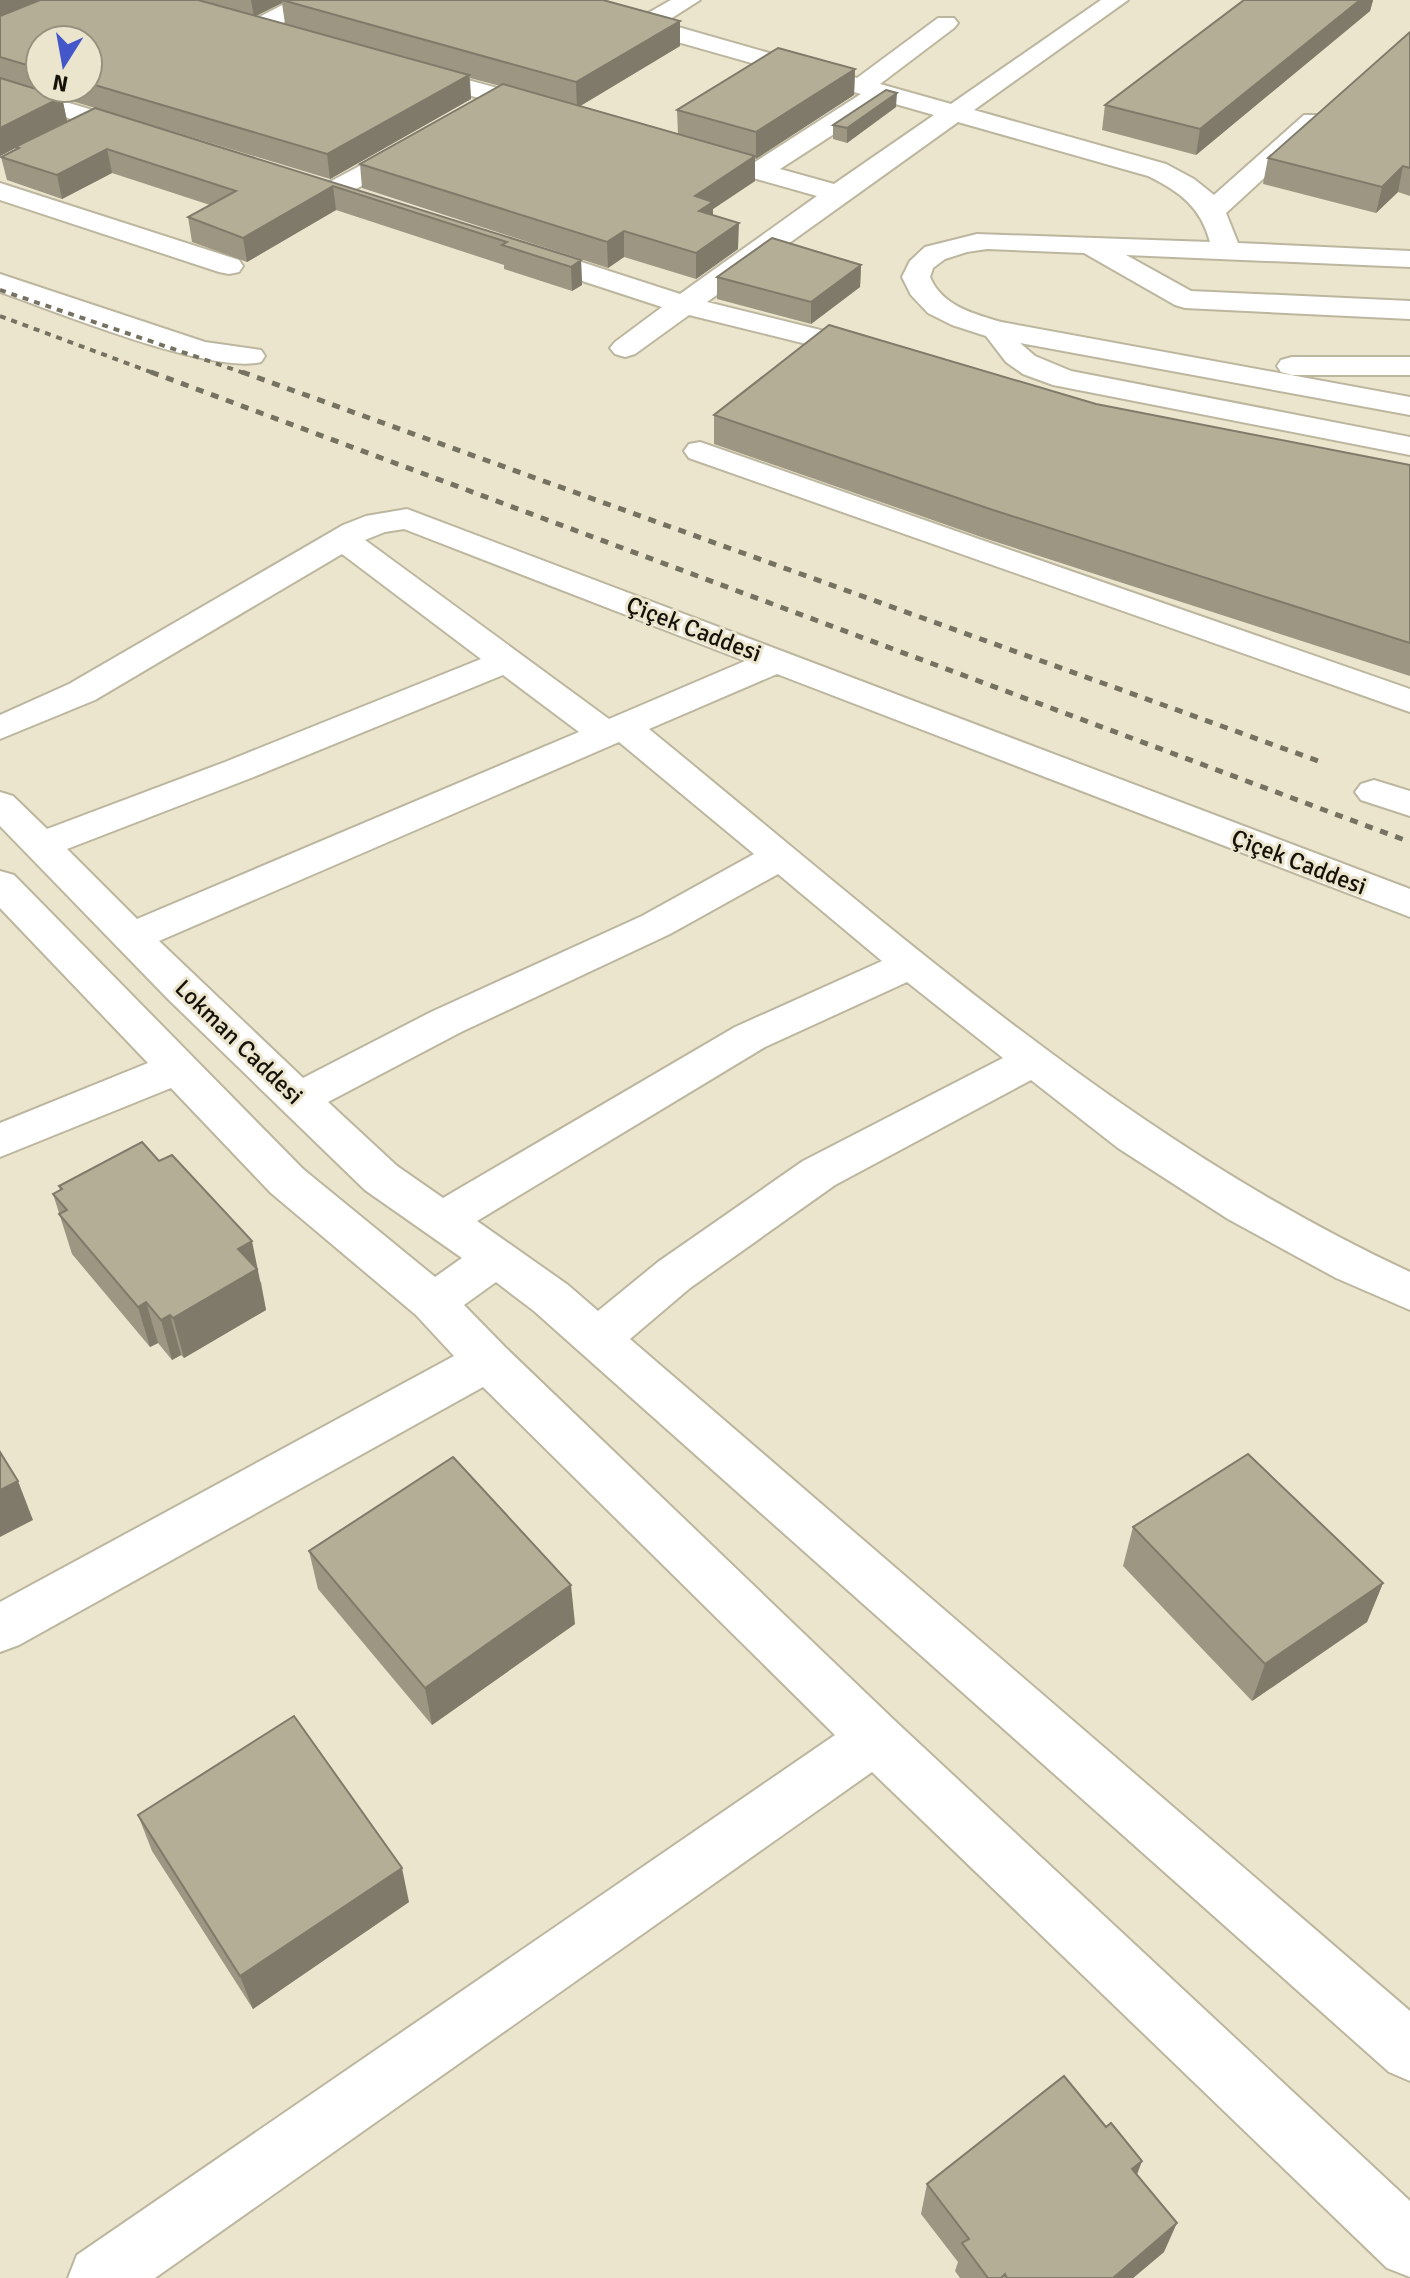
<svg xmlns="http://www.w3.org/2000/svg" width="1410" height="2278" font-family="Signika,sans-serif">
<rect width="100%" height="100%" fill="#ece5cd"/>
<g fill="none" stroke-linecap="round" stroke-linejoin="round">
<defs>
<g id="minor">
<polygon points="292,0 322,0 318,5 262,34 246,34 242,29 246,24"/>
<path d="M 543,0 L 581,0 L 641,17 L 671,0 L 700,0 L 664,23 L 857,78 L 938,18 L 954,18 L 958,23 L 954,28 L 880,84 L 951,104 L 1101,0 L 1128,0 L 974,110 L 1166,164 L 1194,179 L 1214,195 L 1304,115 L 1322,115 L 1326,120 L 1322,125 L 1226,213 L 1238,243 L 1410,251 L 1410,267 L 1126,255 L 1191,291 L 1410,301 L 1410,319 L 1185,308 L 1175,305 L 1084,253 L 987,249 L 967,252 L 945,259 L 933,268 L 930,277 C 942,306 974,314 1001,322 L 1410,397 L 1410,415 L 1020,343 L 1035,356 L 1071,371 L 1410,437 L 1410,455 L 1053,385 L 1023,374 L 1006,362 L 986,336 L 952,325 L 928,313 L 911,295 L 902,277 L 910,261 L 925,247 L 977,234 L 1210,242 C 1201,207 1179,191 1148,176 L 958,122 L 707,302 L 881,345 L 886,351 L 881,357 L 871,360 L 689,315 L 635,354 L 625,357 L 615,354 L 610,348 L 615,342 L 662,307 L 515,259 L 511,253 L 515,247 L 525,245 L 535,247 L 680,294 L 817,196 L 689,160 L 685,154 L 689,148 L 698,146 L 755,162 L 861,94 L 547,5 ZM 885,101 L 934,115 L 834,184 L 780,169 Z"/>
<polygon points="413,65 556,104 560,109 556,114 547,117 404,77 401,72 404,67"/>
<polygon points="0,82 148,127 152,132 148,137 139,140 0,97"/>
<polygon points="412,138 421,140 425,146 421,152 342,197 324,197 320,191 324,185"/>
<polygon points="0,183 239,260 243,266 239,272 229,274 219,272 0,200"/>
<path d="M 0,274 L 205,342 L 261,350 L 265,356 L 261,362 C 210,375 55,311 0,292 Z"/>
<polygon points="1292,357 1410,357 1410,375 1292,375 1281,372 1277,366 1281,360"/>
<polygon points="700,442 1410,689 1410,712 689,458 684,451 689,444"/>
<path d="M 407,509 L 1410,889 L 1410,917 L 777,674 L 649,729 C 888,924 1128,1142 1410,1272 L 1410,1310 L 1336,1278 L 1228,1219 L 1118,1148 L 1031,1080 L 835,1185 L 690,1288 L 630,1339 L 1410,2011 L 1410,2081 L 1389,2072 L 534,1311 L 496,1282 L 464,1305 L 505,1347 L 894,1720 L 1410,2201 L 1410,2277 L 1387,2268 L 872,1772 L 155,2278 L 68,2278 L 77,2255 L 835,1735 L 483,1387 L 19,1645 L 0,1652 L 0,1602 L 454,1356 L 416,1315 L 271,1193 L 171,1088 L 0,1157 L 0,1123 L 148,1063 L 0,908 L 0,871 L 14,875 L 303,1169 L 435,1277 L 462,1258 L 365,1190 L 168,999 L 0,826 L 0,792 L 13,796 L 47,829 L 225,762 L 481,659 L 342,554 L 95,700 L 0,739 L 0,715 L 69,684 L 343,525 L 366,516 ZM 404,529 L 745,661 L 609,719 L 365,540 L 385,532 ZM 503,675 L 579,732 L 137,919 L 67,849 L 251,778 ZM 619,742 L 754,854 L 642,916 L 431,1012 L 303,1078 L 159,941 ZM 778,874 L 882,961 L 735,1027 L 443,1198 L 397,1166 L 328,1102 L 461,1032 L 670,934 ZM 907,982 L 1003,1058 L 803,1161 L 658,1262 L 598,1311 L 568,1285 L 477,1221 L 765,1047 Z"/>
<polygon points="1374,780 1410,791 1410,816 1361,800 1355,792 1361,784"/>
</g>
</defs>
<use href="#minor" stroke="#bdb69f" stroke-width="4"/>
<use href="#minor" fill="#fff" fill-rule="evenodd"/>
<g stroke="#767262" stroke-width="4" stroke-dasharray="6 6" stroke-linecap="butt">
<polyline points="0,290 247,374"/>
<polyline points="0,316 156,374"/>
</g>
<g stroke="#767262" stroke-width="5" stroke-dasharray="8 8" stroke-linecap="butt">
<polyline points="151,372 1410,842"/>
<polyline points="242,372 1321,762"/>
</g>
</g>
<g fill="#9c9682" fill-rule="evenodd">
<path d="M 0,0 L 603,0 L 680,46 L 580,106 L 678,134 L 677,110 L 855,69 L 854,95 L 755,159 L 755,181 L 713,209 L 713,216 L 738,249 L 696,279 L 624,257 L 608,268 L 362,188 L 360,164 L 500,86 L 470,78 L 471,99 L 330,179 L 62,98 L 67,121 L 95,108 L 581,260 L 582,285 L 572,291 L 504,269 L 504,265 L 336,210 L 247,262 L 192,242 L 188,217 L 210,205 L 112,173 L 62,199 L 7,180 L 1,157 L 16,149 L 15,148 L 0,156 ZM 282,3 L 285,24 L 255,16 L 273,7 ZM 40,40 L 88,40 L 88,88 L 40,88 Z"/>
<polygon points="1244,0 1373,0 1370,11 1196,155 1102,130 1105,105"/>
<polygon points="1410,32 1410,196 1398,192 1376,213 1263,184 1268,158"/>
<polygon points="896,107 847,143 833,139 833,125"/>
<polygon points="861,265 860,287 811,324 717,299 717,277"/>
<polygon points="1096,404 1410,465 1410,676 987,539 714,444 714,415"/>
<polygon points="59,1186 261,1282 266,1310 184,1358 181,1355 172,1360 158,1343 150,1347 72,1254 53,1194 60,1190"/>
<polygon points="1133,1527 1383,1583 1367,1622 1252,1701 1123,1566"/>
<polygon points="309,1551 575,1624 432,1725 318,1589"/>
<polygon points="138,1815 409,1902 253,2009 152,1851"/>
<polygon points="1106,2127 1142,2161 1137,2175 1164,2252 1133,2278 960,2278 955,2271 958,2262 921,2214 927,2184"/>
</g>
<g fill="#7f7a6a">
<polygon points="0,0 48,0 0,21"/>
<polygon points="251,0 289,0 282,0 282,3 254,17"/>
<polygon points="1360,0 1373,0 1370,11 1196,155 1200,129"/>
<polygon points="680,21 680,46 577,108 576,82"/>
<polygon points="855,69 854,95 756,159 756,132"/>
<polygon points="469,75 471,99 330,179 327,154"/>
<polygon points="897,93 896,107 847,143 847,128"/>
<polygon points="62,97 67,121 0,156 0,128"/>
<polygon points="107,149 112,173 62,199 57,175"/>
<polygon points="755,156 755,181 713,209 713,227 699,236 695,196"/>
<polygon points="1403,166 1398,192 1376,213 1382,187"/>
<polygon points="333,186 336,210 247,262 243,238"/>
<polygon points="739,223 738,249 696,279 696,253"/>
<polygon points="624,231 624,257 608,268 607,242"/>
<polygon points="581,260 582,285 572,291 571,267"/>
<polygon points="861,265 860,287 811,324 811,302"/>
<polygon points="252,1241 266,1310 184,1358 173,1318 238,1249"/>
<polygon points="146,1302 158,1343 150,1347 138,1307"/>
<polygon points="170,1315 181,1355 172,1360 161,1320"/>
<polygon points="18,1481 33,1520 0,1537 0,1490"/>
<polygon points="1383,1583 1367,1622 1252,1701 1265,1664"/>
<polygon points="571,1585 575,1624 432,1725 425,1688"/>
<polygon points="402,1868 409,1902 253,2009 240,1976"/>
<polygon points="1142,2161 1130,2190 1132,2169"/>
<polygon points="1177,2223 1164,2252 1133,2278 1113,2278"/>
</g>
<g fill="#b5ae97" stroke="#7f7a6a" stroke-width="2">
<polygon points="40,0 198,0 469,75 327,154 88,83 88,40 40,40 40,69 0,57 0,16"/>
<polygon points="282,0 603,0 680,21 576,82"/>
<polygon points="1244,0 1360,0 1200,129 1105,105"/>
<polygon points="1410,32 1410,168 1403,166 1382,187 1268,158"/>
<polygon points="778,48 855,69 756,132 677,110"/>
<polygon points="0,78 62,97 0,128"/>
<polygon points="503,84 755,156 695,196 713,202 699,211 739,223 696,253 624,231 607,242 360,164"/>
<polygon points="886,90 897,93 847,128 833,125"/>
<polygon points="95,108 581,260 571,267 502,245 507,242 333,186 243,238 188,217 236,191 107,149 57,175 1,157 19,148 15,147"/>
<polygon points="772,238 861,265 811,302 717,277"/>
<polygon points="829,325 1096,404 1410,465 1410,643 990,509 714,415"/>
<polygon points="142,1142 159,1161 172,1155 252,1241 238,1249 257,1269 173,1318 170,1315 161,1320 146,1302 138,1307 59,1214 67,1210 53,1194 62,1189 59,1186"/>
<polygon points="0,1452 18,1481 0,1490"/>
<polygon points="1248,1454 1383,1583 1265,1664 1133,1527"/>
<polygon points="453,1457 571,1585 425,1688 309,1551"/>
<polygon points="294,1716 402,1868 240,1976 138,1815"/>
<polygon points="1064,2076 1106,2127 1111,2123 1142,2161 1132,2169 1177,2223 1113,2278 1007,2278 1005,2274 1001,2278 988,2278 962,2243 969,2239 927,2184"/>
</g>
<g text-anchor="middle" stroke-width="6" stroke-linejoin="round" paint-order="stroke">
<g font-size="24" fill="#141209" stroke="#ece5cd">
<text transform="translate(694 629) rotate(21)" y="8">Çiçek Caddesi</text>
<text transform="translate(1299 862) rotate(21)" y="8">Çiçek Caddesi</text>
<text transform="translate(239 1042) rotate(44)" y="8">Lokman Caddesi</text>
</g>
</g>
<g transform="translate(64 64) rotate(191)"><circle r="38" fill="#ece5cd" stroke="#96917f" stroke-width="2"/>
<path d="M0-6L14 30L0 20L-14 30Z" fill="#4357cb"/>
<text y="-12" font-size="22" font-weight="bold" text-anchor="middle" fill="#141209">N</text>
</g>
</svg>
